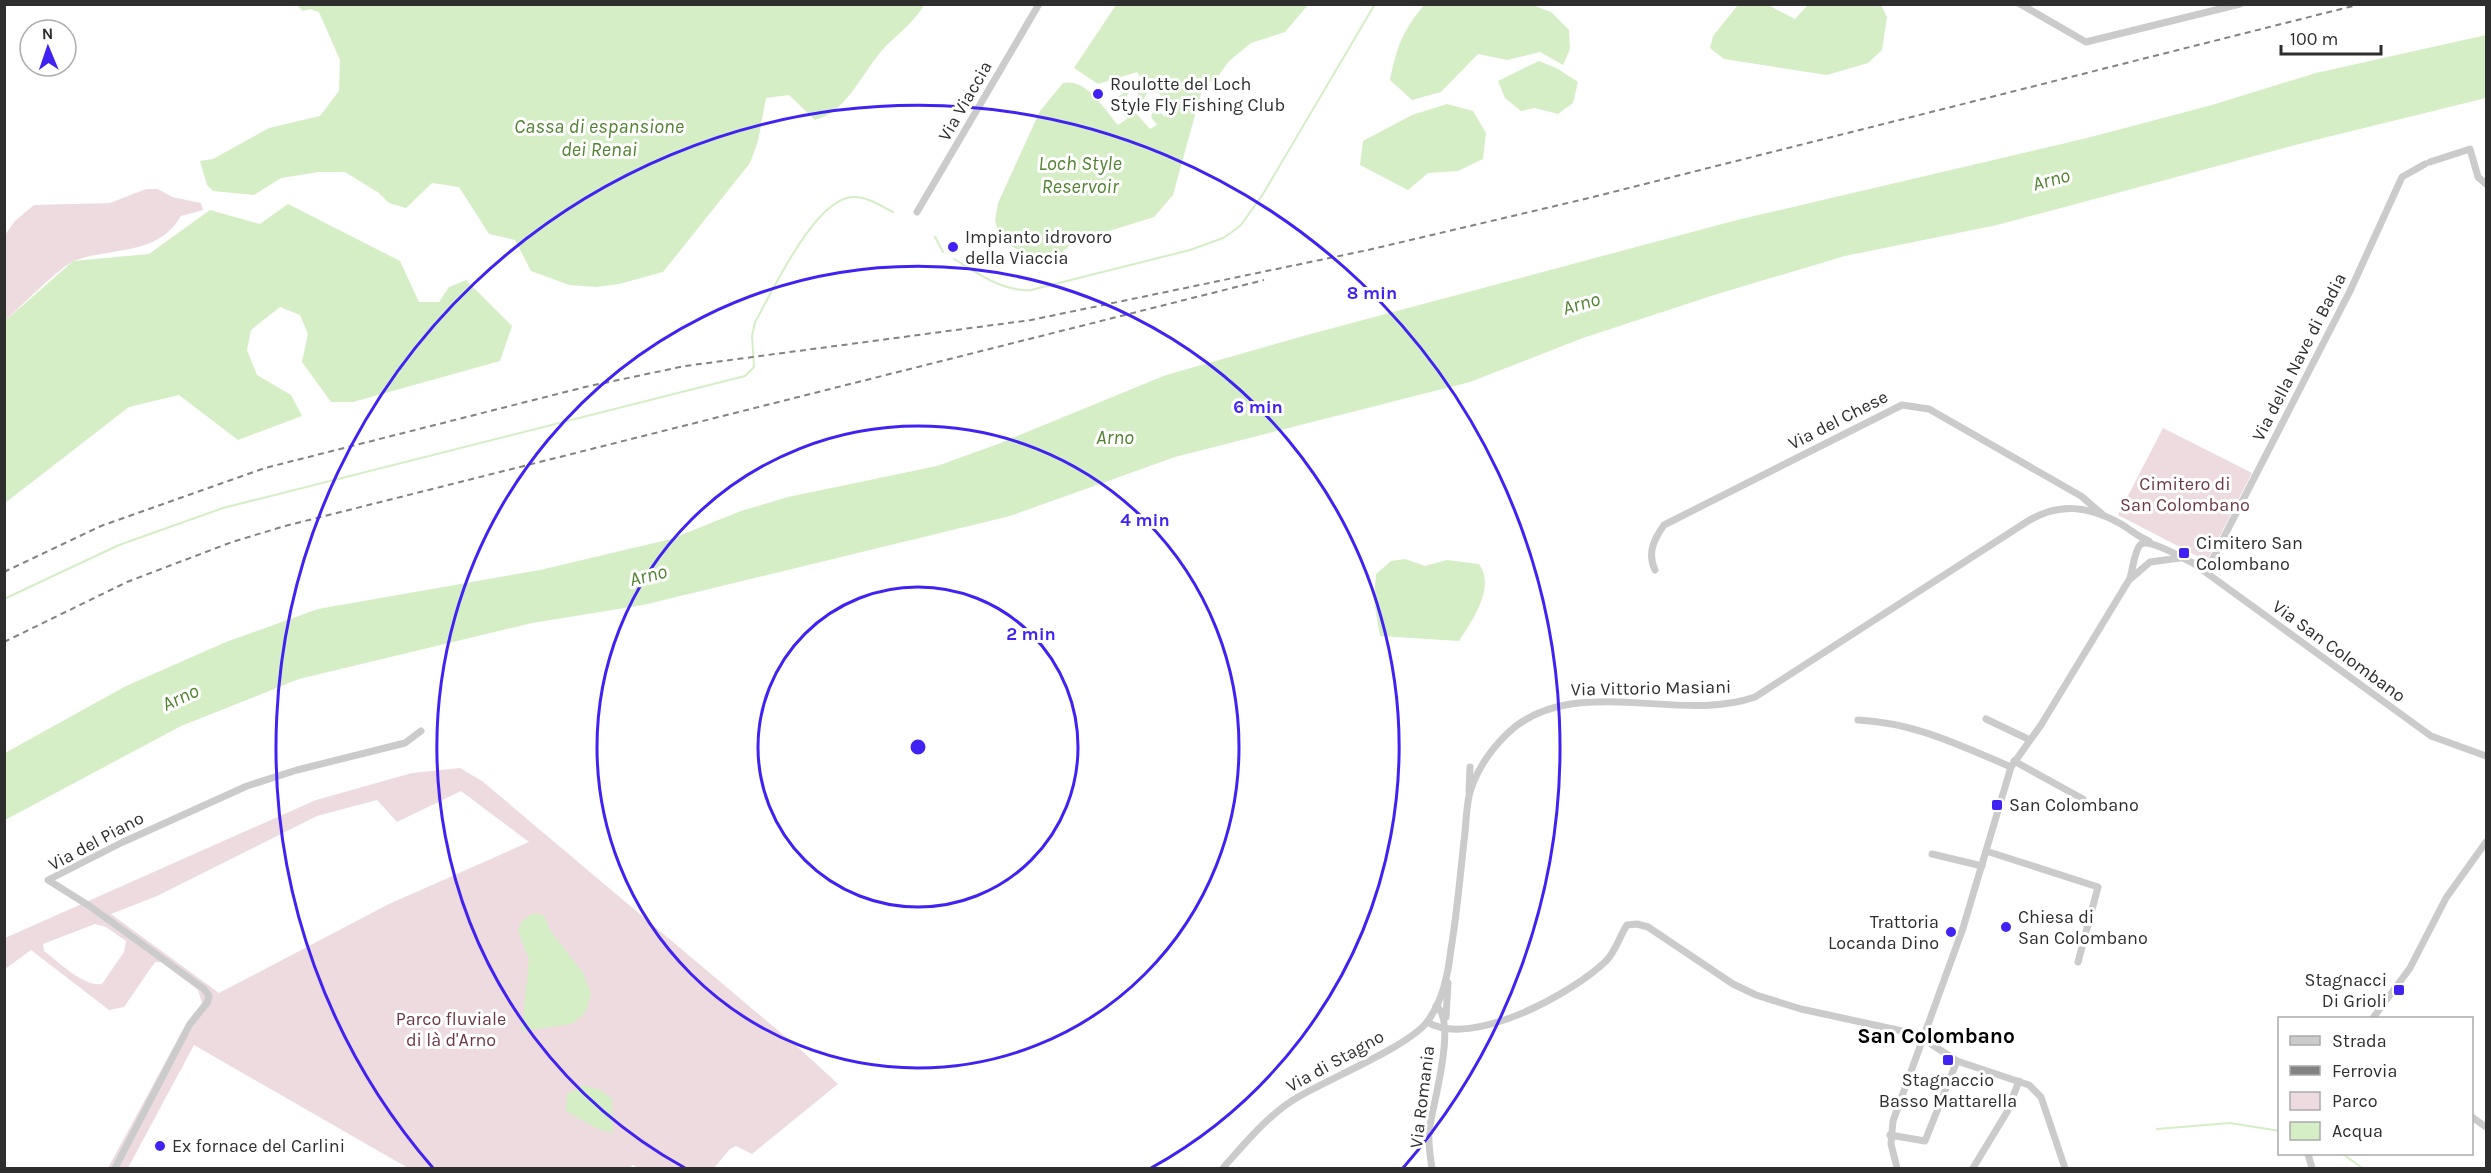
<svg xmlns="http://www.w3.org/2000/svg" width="2491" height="1173" font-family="Karla,sans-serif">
<rect width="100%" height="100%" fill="#fff"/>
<g fill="#eddbe0" fill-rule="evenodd">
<path d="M 146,189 L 158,189 L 172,197 L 201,203 L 203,210 L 181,216 C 157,257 113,246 74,261 C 61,266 18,309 5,321 L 5,235 L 15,221 L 34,205 L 110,203 Z"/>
<polygon points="2163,428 2252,473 2207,561 2118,515"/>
<path d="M 460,768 L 482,781 L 800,1049 L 838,1084 L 752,1154 L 736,1146 L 730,1149 L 714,1168 L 638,1168 L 633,1165 L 629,1168 L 408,1168 L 194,1045 L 128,1168 L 108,1168 L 186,1024 L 202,1003 L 198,990 L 161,962 L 155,962 L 124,1007 L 109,1010 L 31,950 L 5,969 L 5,938 L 316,800 L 412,773 ZM 461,791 L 529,842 L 389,904 L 219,993 L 111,914 L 157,896 L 317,816 L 377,800 L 397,822 ZM 95,924 L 106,927 L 126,941 L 124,952 L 102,984 C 83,987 58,961 44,951 L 43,944 Z"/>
</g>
<g fill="#d5eec5">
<path d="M 297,5 L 924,5 C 916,19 901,32 889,43 C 865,65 849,112 815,120 L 789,95 L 766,98 L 758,141 L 750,163 L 663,272 L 619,284 L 597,287 L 569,285 L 531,271 L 515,240 L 489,234 L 459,187 L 432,183 L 406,208 L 389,203 L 379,193 L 345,172 L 319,172 L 281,178 L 254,195 L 213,191 L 207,185 L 200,161 L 213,159 L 269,128 L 320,116 L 339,91 L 340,60 L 319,12 L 310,9 L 303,11 Z"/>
<path d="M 1116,5 L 1308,5 L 1285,32 L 1251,43 L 1229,61 L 1216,79 L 1203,86 L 1173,195 L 1154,217 L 1074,242 L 1060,254 L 1050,256 L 1024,253 L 1005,243 L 998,232 L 995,221 L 998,203 L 1040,111 L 1063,83 C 1087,78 1103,108 1118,125 L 1127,119 L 1120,109 L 1118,97 L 1128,90 L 1127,100 L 1132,104 L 1138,99 L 1142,104 L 1135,112 L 1150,129 L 1157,125 L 1151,117 L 1153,112 L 1158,110 L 1165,117 L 1166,100 L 1156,91 L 1159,85 L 1156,82 L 1150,86 L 1143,101 L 1133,87 L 1141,78 L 1137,72 L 1098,84 L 1074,68 Z"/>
<path d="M 1424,5 L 1532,5 L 1551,12 L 1569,30 L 1570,49 L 1563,65 L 1540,52 L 1507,60 L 1478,54 L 1441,92 L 1412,100 L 1390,80 C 1397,46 1402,32 1424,5 Z"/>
<polygon points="1738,5 1768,5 1795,19 1808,5 1881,5 1887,17 1882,50 1868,63 1827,75 1724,59 1710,48 1713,36"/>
<polygon points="2486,35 2486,98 2307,142 1997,225 1845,256 1714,295 1583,338 1470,382 1175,457 1010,516 643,605 532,623 299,679 181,726 5,820 5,753 126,686 226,642 318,609 540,570 671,539 741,511 788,497 937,466 998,444 1166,375 1307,335 1737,220 2087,138 2212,105 2316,73"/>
<polygon points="1539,61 1558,69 1578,82 1573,103 1558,114 1535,108 1521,111 1505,98 1498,81"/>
<polygon points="1447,104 1473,111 1486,133 1483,159 1458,171 1428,173 1408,190 1360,165 1363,141 1412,115"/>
<polygon points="288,204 400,261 419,302 439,302 449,287 466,280 512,326 500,361 353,402 331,402 302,362 308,334 300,315 280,307 251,330 247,350 257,375 291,395 302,416 238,440 179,395 129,407 5,503 5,321 73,261 149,254 210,210 260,224"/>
<path d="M 1405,559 L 1425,566 L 1447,560 L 1479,564 C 1496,587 1472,621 1459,641 L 1380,636 L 1374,601 L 1376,574 L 1391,561 Z"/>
<polygon points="533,913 544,915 550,930 584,974 591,993 586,1012 572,1024 522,1031 529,959 518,931 522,921"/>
<polygon points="583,1085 600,1090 612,1099 613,1133 596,1128 566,1111 567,1094"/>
</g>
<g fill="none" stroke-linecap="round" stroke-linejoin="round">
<g stroke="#d5eec5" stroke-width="2">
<polyline points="935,237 943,252"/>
<path d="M 954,259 C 978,273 1002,292 1031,290 L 1190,250 L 1223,238 L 1232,232 L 1241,225 L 1263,194 L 1375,4"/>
<path d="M 4,599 L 119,545 L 223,508 L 745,376 L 754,367 L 752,336 L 755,322 C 773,291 815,197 854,197 C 868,197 881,206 893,212"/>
<polyline points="2157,1129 2230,1123 2280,1131"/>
<polyline points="2343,1154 2362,1168"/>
</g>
<g stroke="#cbcbcb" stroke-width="7">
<polyline points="2020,4 2086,42 2240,4"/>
<polyline points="2430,162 2470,149 2478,177 2486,184"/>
<polyline points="917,212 1039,4"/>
<path d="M 1655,570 C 1647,553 1654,539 1664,525 L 1902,405 L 1929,409 L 2081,496 L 2102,514"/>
<polyline points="2206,572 2350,291 2402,177 2425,164"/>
<path d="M 2130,578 C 2133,569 2134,552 2140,545 C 2148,537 2182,558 2193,563 L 2431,736 L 2486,756"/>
<polyline points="1986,719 2030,740"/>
<path d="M 1858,720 C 1916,723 1959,745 2011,767"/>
<polyline points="2014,761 2083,799"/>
<polyline points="1469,792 1470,767"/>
<polyline points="1986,851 2098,887 2078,962"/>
<polyline points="1932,854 1982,866"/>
<polyline points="1446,1017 1448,983"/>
<polyline points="2373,1018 2410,968 2446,898 2486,842"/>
<path d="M 1427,1022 C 1472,1049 1573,993 1606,961 C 1616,951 1619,937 1627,925 L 1637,924 L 1648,927 L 1733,984 L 1756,995 L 1801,1009 L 1916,1034 L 1957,1061 L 2029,1085 L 2041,1097 L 2065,1168"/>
<polyline points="2472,1117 2486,1127"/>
<polyline points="1890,1135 1925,1141 1957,1061"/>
<polyline points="2308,1154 2312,1168"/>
<polyline points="115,1168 190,1024 207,1003 209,996 204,989 91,907 48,880 123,842 247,786 297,770 405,743 421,731"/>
<path d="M 1223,1168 C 1245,1143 1269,1114 1298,1097 C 1328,1079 1409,1046 1427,1022 C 1443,1001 1448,974 1451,949 C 1457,913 1460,877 1464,841 C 1466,827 1466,810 1469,796 C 1474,775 1488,753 1503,738 C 1567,669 1677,725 1755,697 L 2028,521 C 2060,502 2089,506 2121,524 C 2131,530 2138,537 2149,541"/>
<path d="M 1432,1168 C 1430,1156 1428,1144 1429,1131 C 1432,1107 1458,1021 1436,1006"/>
<polyline points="1897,1168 1891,1144 1893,1121 1963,928 2011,767 2041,725 2129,580 2150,562 2180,558"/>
<polyline points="1973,1168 2007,1112 2019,1081"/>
</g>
<g stroke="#838383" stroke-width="2" stroke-dasharray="6 4.5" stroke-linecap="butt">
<polyline points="4,572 101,526 265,468 585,387 685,366 1031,320 1368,250 1589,198 2361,4"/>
<polyline points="4,642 127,582 232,542 285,526 1264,280"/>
</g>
</g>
<g fill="none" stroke="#4022f3" stroke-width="3">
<circle cx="918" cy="747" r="160"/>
<circle cx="918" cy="747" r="321"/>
<path d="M685 1168A481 481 0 1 1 1151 1168"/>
<path d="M433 1168A642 642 0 1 1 1403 1168"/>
</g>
<g fill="#4022f3" stroke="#fff" stroke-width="2">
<circle cx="1098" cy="94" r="6"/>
<circle cx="953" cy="247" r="6"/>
<rect x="2178" y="547" width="12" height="12" rx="3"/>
<rect x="1991" y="799" width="12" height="12" rx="3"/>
<circle cx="2006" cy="927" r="6"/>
<circle cx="1951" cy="932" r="6"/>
<rect x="2393" y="984" width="12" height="12" rx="3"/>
<rect x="1942" y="1054" width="12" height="12" rx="3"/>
<circle cx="160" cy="1146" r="6"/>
</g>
<g text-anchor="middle" stroke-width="6" stroke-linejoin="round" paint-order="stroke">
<g font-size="18" fill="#2e2e2e" stroke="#fff" text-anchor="start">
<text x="1110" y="90">Roulotte del Loch<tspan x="1110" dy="21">Style Fly Fishing Club</tspan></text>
<text x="965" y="243">Impianto idrovoro<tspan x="965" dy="21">della Viaccia</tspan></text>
<text x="2196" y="549">Cimitero San<tspan x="2196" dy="21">Colombano</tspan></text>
<text x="2009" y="811">San Colombano</text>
<text x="2018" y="923">Chiesa di<tspan x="2018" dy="21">San Colombano</tspan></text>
<text x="1939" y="928" text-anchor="end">Trattoria<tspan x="1939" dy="21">Locanda Dino</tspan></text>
<text x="2387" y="986" text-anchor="end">Stagnacci<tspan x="2387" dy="21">Di Grioli</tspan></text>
<text x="1948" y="1086" text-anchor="middle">Stagnaccio<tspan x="1948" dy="21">Basso Mattarella</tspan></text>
<text x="172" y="1152">Ex fornace del Carlini</text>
</g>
<g font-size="18" fill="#2e2e2e" stroke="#fff">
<text transform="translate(965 101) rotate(-60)" y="6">Via Viaccia</text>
<text transform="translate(2299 357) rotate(-63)" y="6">Via della Nave di Badia</text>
<text transform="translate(1838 420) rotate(-27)" y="6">Via del Chese</text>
<text transform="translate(2339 651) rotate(36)" y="6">Via San Colombano</text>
<text transform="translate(1651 688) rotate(-1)" y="6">Via Vittorio Masiani</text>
<text transform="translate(96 841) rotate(-28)" y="6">Via del Piano</text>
<text transform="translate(1335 1061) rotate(-29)" y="6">Via di Stagno</text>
<text transform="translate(1422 1097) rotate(-83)" y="6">Via Romania</text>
</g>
<g font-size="18" fill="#6d3845" stroke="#fff">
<text x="2185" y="490">Cimitero di<tspan x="2185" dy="21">San Colombano</tspan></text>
<text x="451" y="1025">Parco fluviale<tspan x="451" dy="21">di là d'Arno</tspan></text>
</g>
<g font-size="20" font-style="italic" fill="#518330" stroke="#fff">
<text x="599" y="133">Cassa di espansione<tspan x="599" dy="23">dei Renai</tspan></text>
<text x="1080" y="170">Loch Style<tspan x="1080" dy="23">Reservoir</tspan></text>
<text transform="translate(2051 179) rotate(-15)" y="7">Arno</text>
<text transform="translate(1581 303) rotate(-16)" y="7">Arno</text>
<text x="1115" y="444">Arno</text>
<text transform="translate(648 575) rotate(-14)" y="7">Arno</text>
<text transform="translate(180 697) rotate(-25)" y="7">Arno</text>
</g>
<g font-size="21" font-weight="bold" fill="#000" stroke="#fff">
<text x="1936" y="1043">San Colombano</text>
</g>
</g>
<circle cx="918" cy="747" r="9" fill="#4022f3" stroke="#fff" stroke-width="3"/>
<g font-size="18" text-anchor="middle" font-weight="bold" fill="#4022f3" stroke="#fff" stroke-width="6" stroke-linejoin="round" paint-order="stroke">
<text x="1372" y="299">8 min</text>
<text x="1258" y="413">6 min</text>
<text x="1145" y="526">4 min</text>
<text x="1031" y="640">2 min</text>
</g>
<rect width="2491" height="1173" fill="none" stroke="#2e2e2e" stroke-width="12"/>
<rect x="2278" y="1017" width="195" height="138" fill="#ffffff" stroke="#ababab" stroke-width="1.5"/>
<rect x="2290" y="1036" width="30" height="9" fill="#cbcbcb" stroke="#ababab" stroke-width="1.5"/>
<text x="2332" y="1047" font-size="18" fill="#2e2e2e">Strada</text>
<rect x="2290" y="1066" width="30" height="9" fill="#838383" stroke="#ababab" stroke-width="1.5"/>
<text x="2332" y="1077" font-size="18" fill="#2e2e2e">Ferrovia</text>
<rect x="2290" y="1092" width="30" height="18" fill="#eddbe0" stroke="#ababab" stroke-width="1.5"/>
<text x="2332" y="1107" font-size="18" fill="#2e2e2e">Parco</text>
<rect x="2290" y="1122" width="30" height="18" fill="#d5eec5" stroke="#ababab" stroke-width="1.5"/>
<text x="2332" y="1137" font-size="18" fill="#2e2e2e">Acqua</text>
<g transform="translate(48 48) rotate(358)"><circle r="28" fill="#ffffff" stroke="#ababab" stroke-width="1.5"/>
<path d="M0-4.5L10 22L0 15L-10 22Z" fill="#4022f3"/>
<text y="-9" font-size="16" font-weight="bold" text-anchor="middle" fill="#2e2e2e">N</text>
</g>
<path d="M2281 45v9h100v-9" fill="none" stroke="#2e2e2e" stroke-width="3"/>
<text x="2290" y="45" font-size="18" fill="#2e2e2e" stroke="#ffffff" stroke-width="4.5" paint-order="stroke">100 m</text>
</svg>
